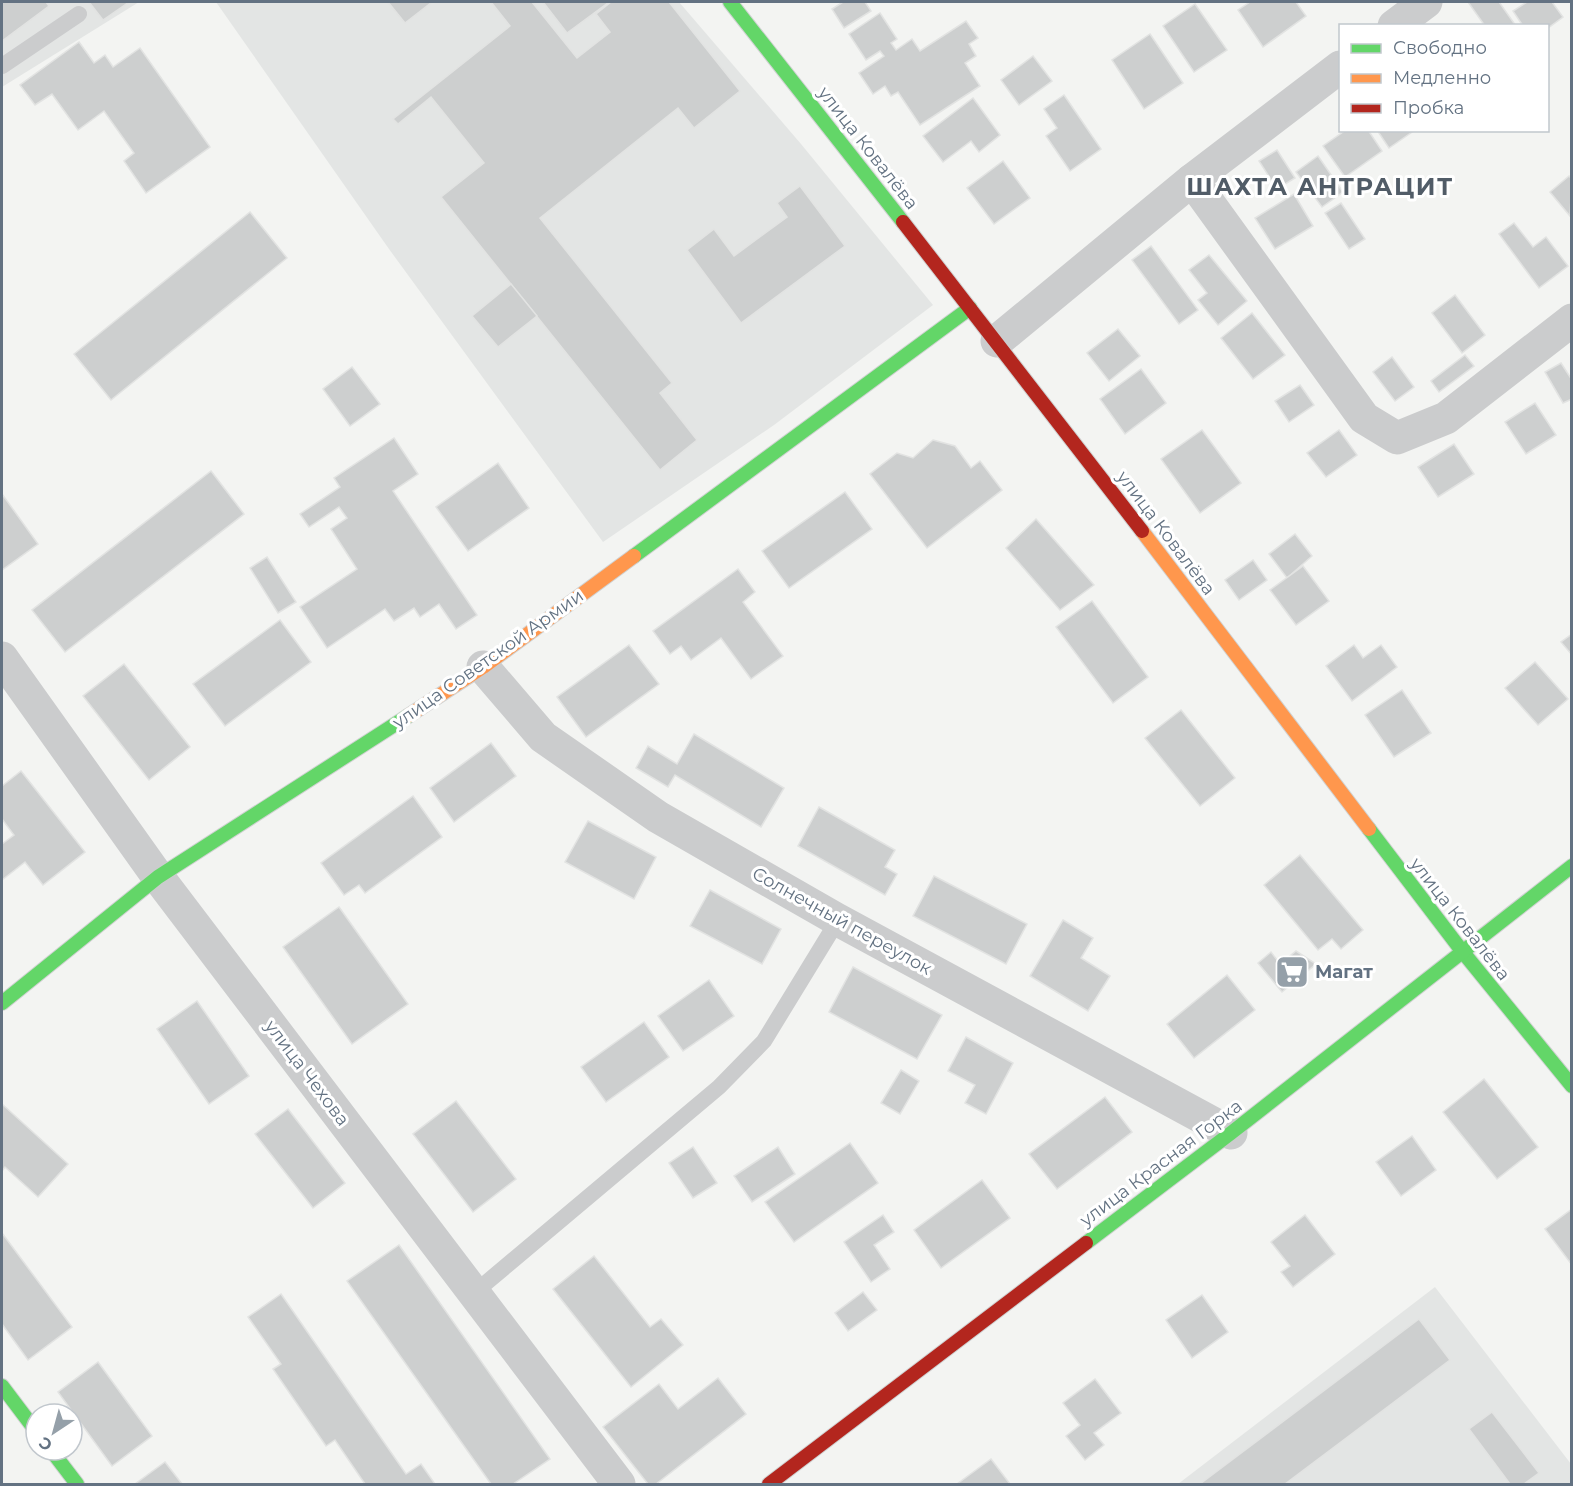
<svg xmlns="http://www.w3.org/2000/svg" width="1573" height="1486" font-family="Montserrat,sans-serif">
<rect width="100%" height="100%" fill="#f3f4f2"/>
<g fill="#e3e5e4">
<path d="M2,2H139L2,87Z"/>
<path d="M216,2H679L801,144L933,305L774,425L603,542L389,249Z"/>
<path d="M1435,1287L1571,1464V1484H1178Z"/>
</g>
<g fill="#cdcfcf" stroke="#e2e3e2" stroke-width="1.5">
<path d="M2,2H46L49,6L2,41Z"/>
<path d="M89,2H129L103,20Z"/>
<path d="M388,2H432L405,23Z"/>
<path d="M491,2H532L577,58L610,32L596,14L611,2H669L740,91L694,128L678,108L540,218L672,383L660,393L697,440L660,470L441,197L484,163L431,97L398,124L393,119L510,26Z"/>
<path d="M543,2H609L567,33Z"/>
<path d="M843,2H865L871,11L844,28L832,9Z"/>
<path d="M1250,2H1296L1306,16L1263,47L1238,10Z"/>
<path d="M1468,2H1499L1516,26H1485Z"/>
<path d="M1527,2H1552L1563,17L1548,28V26H1523L1513,11Z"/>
<path d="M1195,4L1227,50L1194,72L1163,26Z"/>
<path d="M880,13L897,39L891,43L896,50L912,39L920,51L966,21L978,38L969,44L976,56L965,63L980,86L920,125L898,92L891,96L885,86L873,94L859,73L884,56L880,51L866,60L849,34Z"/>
<path d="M1150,34L1183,83L1144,109L1112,60Z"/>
<path d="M79,42L94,63L105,55L113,67L140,48L210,147L146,193L124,161L134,153L104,111L78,130L52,94L35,105L20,85Z"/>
<path d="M1033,56L1052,81L1019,105L1001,80Z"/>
<path d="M1064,95L1101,149L1070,171L1046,136L1057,128L1044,109Z"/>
<path d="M973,98L1000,135L979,152L971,141L943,162L923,136Z"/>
<path d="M1346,130H1368L1382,151L1345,177L1323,146Z"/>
<path d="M1377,130H1415L1389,148Z"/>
<path d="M1277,150L1295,178L1277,189L1259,161Z"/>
<path d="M1318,156L1343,192L1322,207L1296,172Z"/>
<path d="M1003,161L1030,198L994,224L967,188Z"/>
<path d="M1569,176L1572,179L1570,216L1550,192Z"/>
<path d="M800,186L845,246L741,323L687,250L714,229L734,256L787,217L777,203Z"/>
<path d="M1294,194L1313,226L1275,249L1255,218Z"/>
<path d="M1341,203L1365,239L1349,249L1325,213Z"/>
<path d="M250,212L287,258L111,400L74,354Z"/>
<path d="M1514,223L1533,247L1546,237L1568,266L1539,288L1499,234Z"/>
<path d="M1151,246L1198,310L1179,324L1132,260Z"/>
<path d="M1209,255L1247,301L1218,325L1198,300L1207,293L1189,270Z"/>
<path d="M511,284L537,316L498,347L472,316Z"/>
<path d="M1455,295L1485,335L1462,353L1432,313Z"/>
<path d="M1252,313L1285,355L1253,379L1221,338Z"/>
<path d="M1118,329L1140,356L1109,381L1087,353Z"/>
<path d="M1465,355L1474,366L1439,392L1431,381Z"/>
<path d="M1392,357L1414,387L1395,401L1373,372Z"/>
<path d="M1561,363L1572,380V399L1563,403L1545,372Z"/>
<path d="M352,367L380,404L350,426L323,389Z"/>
<path d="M1141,369L1166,403L1125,434L1100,399Z"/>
<path d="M1300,385L1314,405L1289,422L1275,401Z"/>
<path d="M1535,403L1556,435L1526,454L1505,422Z"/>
<path d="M1202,430L1241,483L1200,513L1161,459Z"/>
<path d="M1339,430L1357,455L1326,477L1307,453Z"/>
<path d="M394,438L418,474L393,491L477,615L456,629L439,604L420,617L414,608L394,621L385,609L327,648L300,607L357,569L331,529L347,518L339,507L309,527L300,514L340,487L334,478Z"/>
<path d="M933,440L955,446L971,468L980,461L1002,490L927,548L870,474L897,453L913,458Z"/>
<path d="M1454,444L1474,474L1438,497L1418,467Z"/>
<path d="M498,463L529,508L468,551L436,507Z"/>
<path d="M211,471L244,514L65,652L32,610Z"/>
<path d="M845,492L872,529L789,588L762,551Z"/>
<path d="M2,494L38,544L2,570Z"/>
<path d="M1036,519L1094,585L1060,610L1006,548Z"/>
<path d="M1295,534L1312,556L1287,578L1269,554Z"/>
<path d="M267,557L296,602L278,613L250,568Z"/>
<path d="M1253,560L1267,580L1239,600L1225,580Z"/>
<path d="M1303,566L1329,601L1296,625L1270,590Z"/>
<path d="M738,569L755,592L743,602L783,656L751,679L721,638L691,660L681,646L670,654L653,631Z"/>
<path d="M1092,601L1148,677L1113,703L1056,627Z"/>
<path d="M280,620L311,662L225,726L193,684Z"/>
<path d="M1572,634V655L1561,642Z"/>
<path d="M629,645L659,684L586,737L557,697Z"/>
<path d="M1354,645L1363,658L1381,645L1397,667L1352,701L1326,666Z"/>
<path d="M1535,662L1568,699L1538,725L1505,688Z"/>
<path d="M124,664L190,747L149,780L83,696Z"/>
<path d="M1402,690L1431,733L1394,757L1365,715Z"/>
<path d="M1181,710L1235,778L1200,806L1145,738Z"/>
<path d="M694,734L784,788L761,827L675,775L668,787L636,768L648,746L677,764Z"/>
<path d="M491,743L516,776L454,822L430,788Z"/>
<path d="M21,771L85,852L43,885L25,862L2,880V844L14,835L2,819V786Z"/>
<path d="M413,796L442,837L365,893L359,885L344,895L321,863Z"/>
<path d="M819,807L895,850L885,867L897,874L885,895L798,846Z"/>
<path d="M588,821L656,857L634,899L565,862Z"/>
<path d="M1300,855L1363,930L1341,949L1332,939L1318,950L1264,885Z"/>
<path d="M934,876L1027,924L1006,964L913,916Z"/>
<path d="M710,890L781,929L762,964L690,926Z"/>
<path d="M339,907L408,1004L352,1044L283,947Z"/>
<path d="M1063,920L1093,938L1081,958L1110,976L1088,1011L1030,976Z"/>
<path d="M1296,951L1316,964L1282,992L1258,963L1271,952L1280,964Z"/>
<path d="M853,967L942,1015L917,1059L829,1012Z"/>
<path d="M1227,975L1255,1010L1194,1058L1167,1024Z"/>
<path d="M709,980L734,1016L683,1051L658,1016Z"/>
<path d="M197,1001L249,1076L209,1104L157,1029Z"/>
<path d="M644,1022L669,1057L606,1102L581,1067Z"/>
<path d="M966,1037L1013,1063L986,1114L965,1103L975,1085L948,1071Z"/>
<path d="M901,1070L919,1081L900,1114L881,1103Z"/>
<path d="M1484,1079L1538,1147L1497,1179L1443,1112Z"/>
<path d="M1105,1097L1132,1132L1057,1189L1029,1154Z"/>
<path d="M456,1101L516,1179L473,1212L413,1134Z"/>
<path d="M2,1104L68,1164L38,1197L5,1167L2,1171Z"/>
<path d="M288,1109L345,1183L313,1208L255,1134Z"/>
<path d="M1412,1136L1436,1170L1401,1196L1376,1162Z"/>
<path d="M850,1143L878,1183L794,1242L765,1202Z"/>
<path d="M693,1147L717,1183L693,1198L669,1163Z"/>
<path d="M778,1147L795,1174L752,1202L734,1176Z"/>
<path d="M982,1180L1010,1218L941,1268L914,1230Z"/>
<path d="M1572,1209V1265L1545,1229Z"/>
<path d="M883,1215L894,1232L874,1245L890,1269L871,1282L844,1242Z"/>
<path d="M1305,1215L1335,1254L1293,1287L1281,1272L1290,1266L1271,1242Z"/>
<path d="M2,1233L72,1327L28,1360L2,1324Z"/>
<path d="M399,1245L550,1459L513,1484H491L347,1281Z"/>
<path d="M594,1256L650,1327L661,1319L683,1345L631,1387L553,1289Z"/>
<path d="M863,1292L877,1310L848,1331L835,1313Z"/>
<path d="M281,1294L406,1474L421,1464L435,1484H365L335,1440L326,1446L273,1369L281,1364L248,1317Z"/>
<path d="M1202,1295L1228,1332L1192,1358L1166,1320Z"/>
<path d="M1419,1319L1450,1360L1285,1484H1200Z"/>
<path d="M98,1362L152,1436L112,1466L58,1392Z"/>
<path d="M718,1378L746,1414L656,1484H648L603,1427L659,1384L678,1409Z"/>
<path d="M1095,1379L1121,1413L1094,1433L1104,1445L1085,1460L1066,1436L1080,1425L1063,1403Z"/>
<path d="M1492,1412L1539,1473L1524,1484H1510L1469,1429Z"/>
<path d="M991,1459L1010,1484H957Z"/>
<path d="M165,1462L182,1484H135Z"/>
</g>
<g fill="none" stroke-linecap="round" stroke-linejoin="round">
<defs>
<g id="fast">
<path d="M730,2L903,222"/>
<path d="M634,556L970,308"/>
<path d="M1369,829L1462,951L1572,1086"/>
<path d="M2,1003L158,877L408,716"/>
<path d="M1086,1243L1231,1133L1572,866"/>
<path d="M2,1386L36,1431"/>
<path d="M51,1450L77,1484"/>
</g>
<g id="slow">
<path d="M1142,531L1369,829"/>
<path d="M408,716L483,667L634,556"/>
</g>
<g id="jam">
<path d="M903,222L1142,531"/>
<path d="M769,1484L1086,1243"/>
</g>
</defs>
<use href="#fast" stroke="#d0d2d2" stroke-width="16"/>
<use href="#slow" stroke="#d0d2d2" stroke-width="16"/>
<use href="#jam" stroke="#d0d2d2" stroke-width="16"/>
<g stroke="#cbcccd" stroke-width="16">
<path d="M2,66L79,14"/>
<path d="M474,1293L719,1087L764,1041L838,920"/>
</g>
<g stroke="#cbcccd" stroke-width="33">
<path d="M1394,26L1426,2"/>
<path d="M1192,180L1364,418L1397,438L1446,418L1572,320"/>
<path d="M997,341L1192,180L1340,67"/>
<path d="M2,658L158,877L619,1484"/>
<path d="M483,667L543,737L658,817L838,920L1231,1133"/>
</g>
<use href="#fast" stroke="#63d668" stroke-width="14"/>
<use href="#slow" stroke="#ff974d" stroke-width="14"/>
<use href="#jam" stroke="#b3261e" stroke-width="14"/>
</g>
<defs>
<symbol id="supermarket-square" viewBox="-11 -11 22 22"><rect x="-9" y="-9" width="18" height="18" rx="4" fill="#95a0a9" stroke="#fff"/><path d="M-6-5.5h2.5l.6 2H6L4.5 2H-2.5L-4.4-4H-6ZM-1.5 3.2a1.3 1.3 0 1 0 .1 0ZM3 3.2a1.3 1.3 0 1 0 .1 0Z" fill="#fff"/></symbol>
</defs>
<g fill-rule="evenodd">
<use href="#supermarket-square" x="1273" y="953" width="38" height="38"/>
</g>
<g text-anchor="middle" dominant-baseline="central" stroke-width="6" stroke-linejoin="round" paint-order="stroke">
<g font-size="18" fill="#637282" stroke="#fff">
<text transform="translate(868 148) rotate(52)">улица Ковалёва</text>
<text transform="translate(1166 533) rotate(53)">улица Ковалёва</text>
<text transform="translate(488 659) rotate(-35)">улица Советской Армии</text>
<text transform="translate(1460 919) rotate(52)">улица Ковалёва</text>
<text transform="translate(842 921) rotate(29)">Солнечный переулок</text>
<text transform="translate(307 1073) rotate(53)">улица Чехова</text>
<text transform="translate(1161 1163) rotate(-37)">улица Красная Горка</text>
</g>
<g font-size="18" font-weight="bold" fill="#637282" stroke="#fff" text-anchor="start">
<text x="1315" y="972">Магат</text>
</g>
<g font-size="24" font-weight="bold" letter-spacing="1.5" fill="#515c67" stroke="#fff">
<text x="1320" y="186">ШАХТА АНТРАЦИТ</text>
</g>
</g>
<rect width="1573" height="1486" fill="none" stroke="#637282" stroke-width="6"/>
<rect x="1339" y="24" width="210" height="108" fill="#ffffff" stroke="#c1c7cd" stroke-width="1.5"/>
<rect x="1351" y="44" width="30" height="9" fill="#63d668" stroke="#c1c7cd" stroke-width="1.5"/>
<text x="1393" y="54" font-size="18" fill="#637282">Свободно</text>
<rect x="1351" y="74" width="30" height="9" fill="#ff974d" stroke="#c1c7cd" stroke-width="1.5"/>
<text x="1393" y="84" font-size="18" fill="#637282">Медленно</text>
<rect x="1351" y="104" width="30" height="9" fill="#b3261e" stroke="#c1c7cd" stroke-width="1.5"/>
<text x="1393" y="114" font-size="18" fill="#637282">Пробка</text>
<g transform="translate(54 1432) rotate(216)"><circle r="28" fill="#ffffff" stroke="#c1c7cd" stroke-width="1.5"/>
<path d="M0-4.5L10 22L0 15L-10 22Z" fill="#95a0a9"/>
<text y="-9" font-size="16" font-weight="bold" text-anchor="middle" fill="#637282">С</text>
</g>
</svg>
